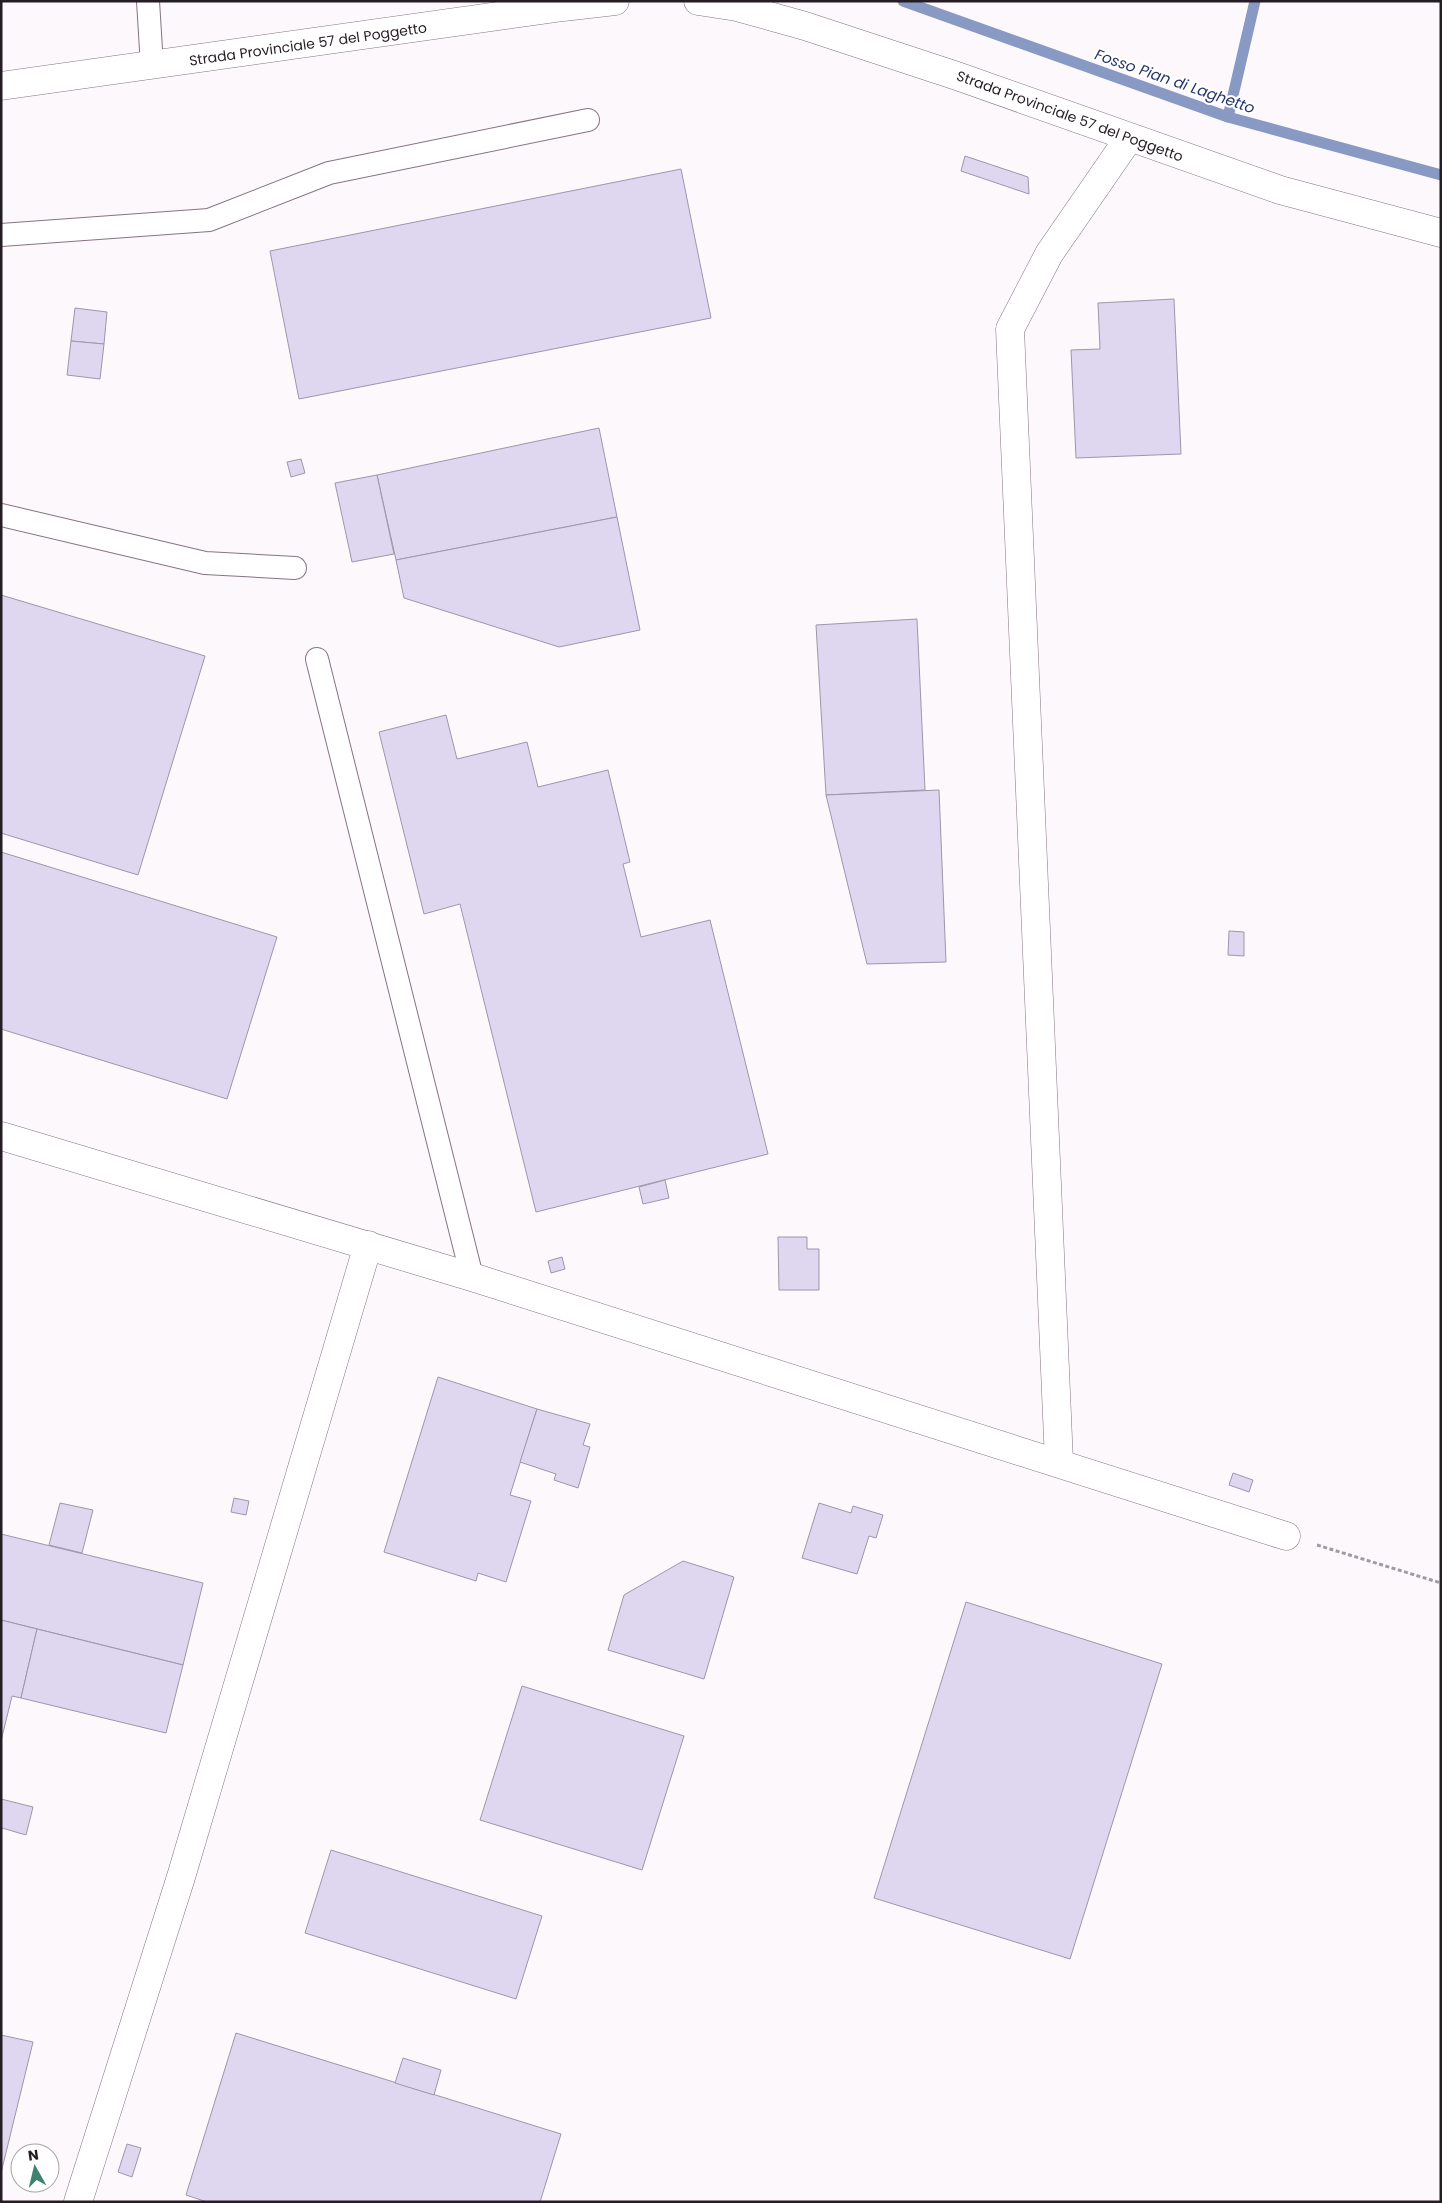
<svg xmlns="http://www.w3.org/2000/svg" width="1442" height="2203" font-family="Poppins,sans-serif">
<rect width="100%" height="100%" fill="#fcf8fc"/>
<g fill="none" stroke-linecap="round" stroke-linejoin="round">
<g stroke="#8899c3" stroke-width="11">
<path d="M903,1L1228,117L1441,175"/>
<path d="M1228,117L1255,1"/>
</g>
</g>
<g fill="#ded7ef" stroke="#9d96ac">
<path d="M965,156L1028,177L1029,194L961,171Z"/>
<path d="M681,169L711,318L299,399L270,251Z"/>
<path d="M1174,299L1181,454L1076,458L1071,350L1100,349L1098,303Z"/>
<path d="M75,308L107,312L104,344L71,341Z"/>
<path d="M71,341L104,344L100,379L67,375Z"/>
<path d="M599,428L617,517L396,560L377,475Z"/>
<path d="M301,459L305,473L291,477L287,462Z"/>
<path d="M377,475L394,554L352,562L335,483Z"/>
<path d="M617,517L640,630L559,647L404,598L396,560Z"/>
<path d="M1,595L205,656L138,875L1,833Z"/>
<path d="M917,619L925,790L826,795L816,625Z"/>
<path d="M446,715L457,759L527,742L538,787L608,770L630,862L623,864L641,937L710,920L768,1154L536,1212L460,904L424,914L379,732Z"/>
<path d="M939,790L946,962L867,964L826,795Z"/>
<path d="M1,852L277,937L227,1099L1,1029Z"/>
<path d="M1229,931L1244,932V956L1228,955Z"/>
<path d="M665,1180L669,1198L643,1204L639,1187Z"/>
<path d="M778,1237H807V1249H819V1290H779Z"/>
<path d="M562,1257L565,1269L551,1273L548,1261Z"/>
<path d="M438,1377L537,1409L510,1495L531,1501L506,1582L478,1573L476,1581L384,1552Z"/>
<path d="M537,1409L590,1424L583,1445L590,1447L578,1488L554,1480L556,1474L520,1462Z"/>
<path d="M1233,1473L1253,1480L1249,1492L1229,1485Z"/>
<path d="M234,1498L249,1501L246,1515L231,1512Z"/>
<path d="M60,1503L93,1510L82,1553L49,1545Z"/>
<path d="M819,1503L851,1513L853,1506L883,1515L876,1538L869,1536L857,1574L802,1558Z"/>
<path d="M1,1534L203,1583L183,1665L1,1620Z"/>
<path d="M683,1561L734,1577L704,1679L608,1650L624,1595Z"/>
<path d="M966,1602L1162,1664L1070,1959L874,1898Z"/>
<path d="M1,1620L37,1629L21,1698L12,1696L1,1741Z"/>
<path d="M37,1629L183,1665L166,1733L21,1698Z"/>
<path d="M522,1686L684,1736L642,1870L480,1820Z"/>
<path d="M1,1799L33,1807L26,1835L2,1828L1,1833Z"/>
<path d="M331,1850L542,1916L516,1999L305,1933Z"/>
<path d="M236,2033L561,2134L540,2202H207L186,2195Z"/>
<path d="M1,2035L33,2042L1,2173Z"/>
<path d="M403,2058L441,2070L434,2095L395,2083Z"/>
<path d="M127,2144L141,2148L132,2177L118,2172Z"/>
</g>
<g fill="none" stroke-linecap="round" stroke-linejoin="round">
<defs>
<g id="service">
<path d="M148,1L152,66"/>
<path d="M1,235L209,220L329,173L588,120"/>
<path d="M1,515L205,563L295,568"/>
<path d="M317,659L472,1277"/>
</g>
<g id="minor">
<path d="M1,1136L472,1277L1286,1536"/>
<path d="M1059,1462L1010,329L1049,254L1129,138"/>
<path d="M78,2202L181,1877L368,1245"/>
</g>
<g id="tertiary">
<path d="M698,1L737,7L805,26L957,76L1280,190L1441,233"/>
<path d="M1,86L563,7L615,1"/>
</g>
</defs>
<use href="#service" stroke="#867383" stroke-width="24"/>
<use href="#minor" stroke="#867383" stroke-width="29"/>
<use href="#tertiary" stroke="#867383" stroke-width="29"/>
<path stroke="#a19ba1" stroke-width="3" stroke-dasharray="4 2.5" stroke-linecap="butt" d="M1317,1545L1441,1583"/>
<use href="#service" stroke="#fff" stroke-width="22"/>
<use href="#minor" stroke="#fff" stroke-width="28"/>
<use href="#tertiary" stroke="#fff" stroke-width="28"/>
</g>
<g text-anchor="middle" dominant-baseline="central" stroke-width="4.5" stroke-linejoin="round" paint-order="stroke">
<g font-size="14" fill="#251d24" stroke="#fff">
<text transform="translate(308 44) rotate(-8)">Strada Provinciale 57 del Poggetto</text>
<text transform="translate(1070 116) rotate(20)">Strada Provinciale 57 del Poggetto</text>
</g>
<g font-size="15" font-style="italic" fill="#25356b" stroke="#fff">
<text transform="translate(1175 81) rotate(19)">Fosso Pian di Laghetto</text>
</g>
</g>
<rect width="1442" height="2203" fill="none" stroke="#251d24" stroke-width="5"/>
<g transform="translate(35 2168) rotate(352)"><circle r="24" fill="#ffffff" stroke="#a8a5a7"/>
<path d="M0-4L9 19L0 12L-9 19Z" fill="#418171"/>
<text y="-8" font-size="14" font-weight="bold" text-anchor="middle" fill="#251d24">N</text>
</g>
</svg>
